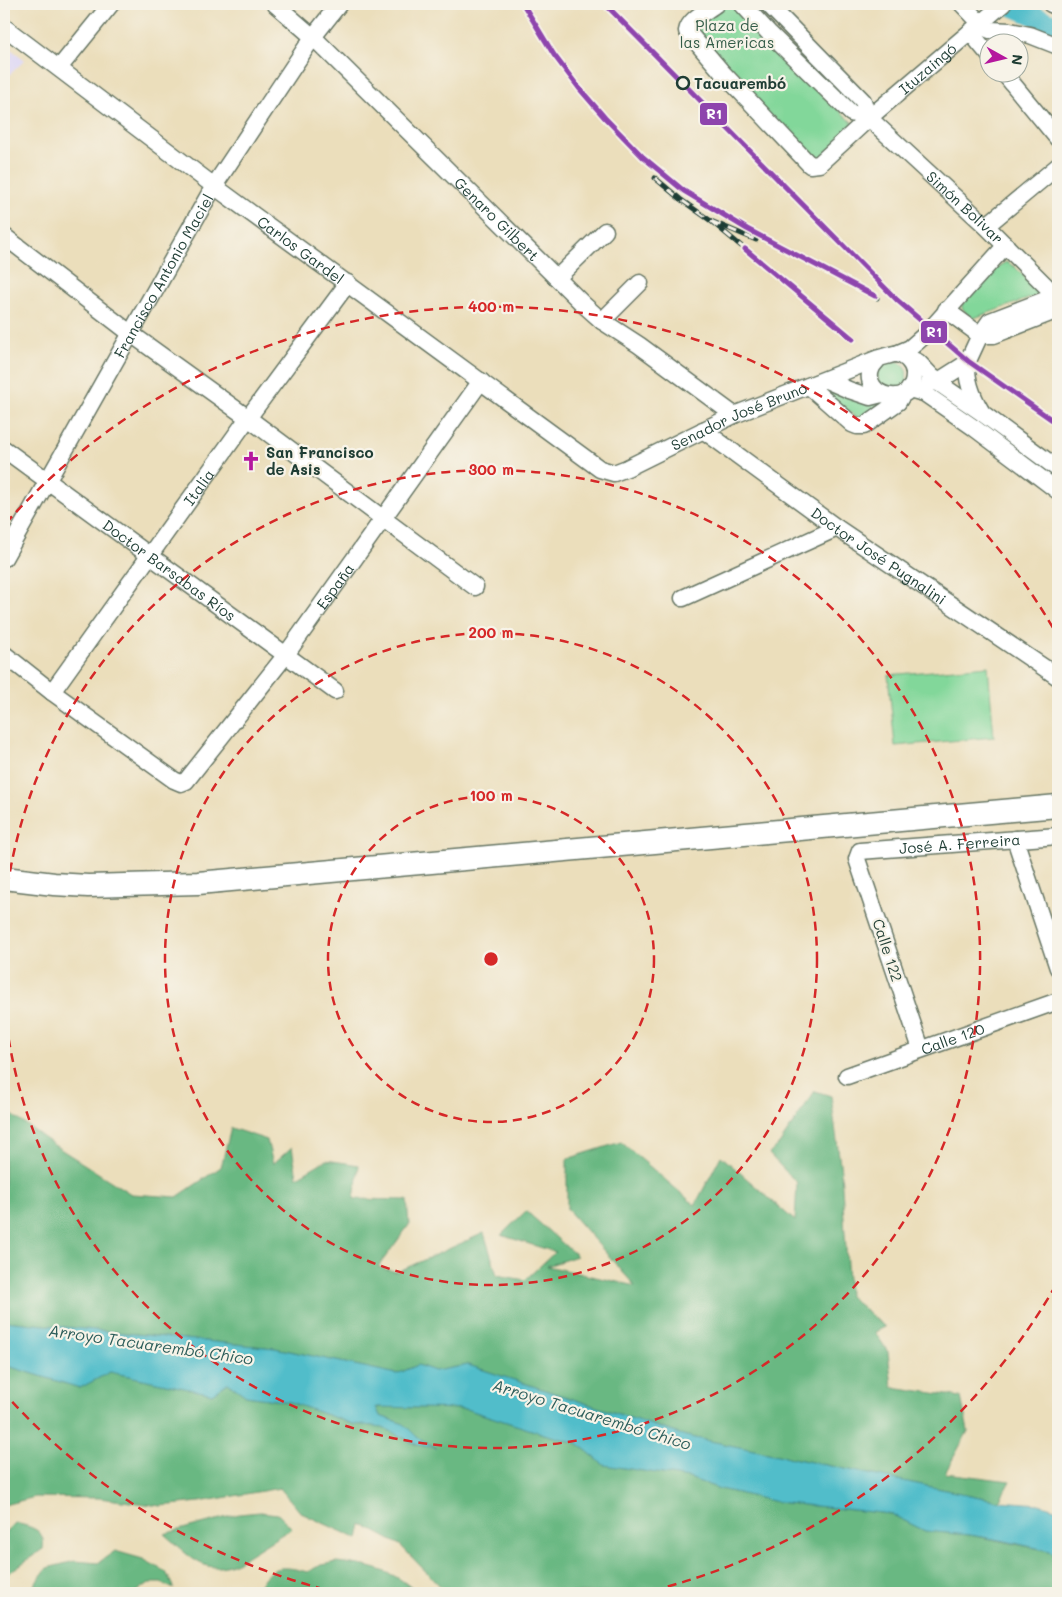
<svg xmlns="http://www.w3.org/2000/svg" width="1062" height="1597" font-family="Mali,sans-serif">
<rect width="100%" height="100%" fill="#f7f3e8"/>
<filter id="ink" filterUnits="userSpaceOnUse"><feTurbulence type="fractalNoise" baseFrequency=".02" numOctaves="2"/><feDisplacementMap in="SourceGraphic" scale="10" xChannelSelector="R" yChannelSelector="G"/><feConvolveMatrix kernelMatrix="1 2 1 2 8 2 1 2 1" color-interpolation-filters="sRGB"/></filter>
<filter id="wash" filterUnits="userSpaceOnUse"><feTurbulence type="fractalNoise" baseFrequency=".0096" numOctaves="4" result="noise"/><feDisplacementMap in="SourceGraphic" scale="20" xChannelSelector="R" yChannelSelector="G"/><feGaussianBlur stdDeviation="1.12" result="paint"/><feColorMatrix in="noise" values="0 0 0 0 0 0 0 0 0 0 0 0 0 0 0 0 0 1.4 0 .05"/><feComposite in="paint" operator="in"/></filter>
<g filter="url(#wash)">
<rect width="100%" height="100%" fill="#ebdebb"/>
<path fill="#dcd6f6" d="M4,44L25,60L4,80Z"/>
<g fill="#82d79a" stroke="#508a67">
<path d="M712,4H740L808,81L855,125L822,158L802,150L682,34Z"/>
<path d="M1006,262L1015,267L1040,292L1039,295L971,319L962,308V304L999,266Z"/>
<path d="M898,361L906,368L907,382L896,391L879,383L877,373L883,364Z"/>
<path d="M826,386L886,401L863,422L822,391Z"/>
<path d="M988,666L994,737L895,746L888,675Z"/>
</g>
<g fill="#69b882" stroke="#447a5b">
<path d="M815,1091L831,1096L841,1171L849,1296L885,1327L875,1332L888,1352L892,1387L961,1397L968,1431L945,1473L1010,1481L999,1501L686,1436L468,1365L435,1371L418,1365L397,1374L275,1348L4,1321V1109L54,1145L131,1194L177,1197L221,1167L231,1128L267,1140L273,1164L292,1147L297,1177L326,1160L359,1165L354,1199L407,1200L409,1225L378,1267L397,1272L484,1233L497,1275L525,1280L555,1252L501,1235L526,1211L577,1256L547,1266L635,1286L567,1209V1159L621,1142L695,1205L721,1156L795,1221L797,1183L769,1154L780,1143Z"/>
<path d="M4,1365L80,1388L110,1372L212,1394L228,1383L246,1396L290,1402L353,1424L383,1427L417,1445L435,1447L417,1437L404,1424L380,1416L376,1407L466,1409L544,1434L577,1443L604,1465L689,1478L720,1489L777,1502L891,1514L925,1531L970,1535L1050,1551L1058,1555V1593H447L400,1545L361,1524L358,1539L301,1513L280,1488L199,1502L161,1506L99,1498L35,1497L4,1505Z"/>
<path d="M260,1512L278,1514L292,1528L241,1560C205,1579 190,1556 164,1534L239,1514Z"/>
<path d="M15,1523C31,1527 46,1529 43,1549L4,1576V1534Z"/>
<path d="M115,1551L143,1559L166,1572L174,1589L161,1583H149L135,1593H28L47,1568L75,1561L98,1563Z"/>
<path d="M337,1562C369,1566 393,1569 417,1593H256C267,1566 280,1564 307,1572L321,1565Z"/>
</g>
<path fill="#51bdca" stroke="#387d7f" d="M4,1321L275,1348L397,1374L418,1365L435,1371L468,1365L686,1436L999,1501L1039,1504L1058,1510V1555L1050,1551L1005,1541L970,1535L925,1531L891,1514L777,1502L720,1489L689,1478L604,1465L577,1443L544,1434L466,1409L376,1407L380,1416L404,1424L417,1437L437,1448L417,1445L383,1427L353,1424L290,1402L246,1396L228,1383L212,1394L110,1372L80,1388L4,1365Z"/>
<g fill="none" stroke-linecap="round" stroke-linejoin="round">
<path stroke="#51bdca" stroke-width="20" d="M1007,4L1058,26"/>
</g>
</g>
<g filter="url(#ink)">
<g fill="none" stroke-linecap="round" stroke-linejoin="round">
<defs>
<g id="minor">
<path id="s1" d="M275,4L313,37L583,304L602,321L639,345L734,415"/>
<path id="s2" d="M716,4C707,11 689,19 687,31L721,71L810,165L819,164L869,118L1003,4"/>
<path id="s3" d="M742,4L769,33L851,113L869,118L986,226L1058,298"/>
<path d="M768,4L863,101L869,118"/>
<path d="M962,4L985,28L990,30L1010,31L1030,35L1058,46"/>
<path d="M1051,4L1058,7"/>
<path id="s4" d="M4,27L214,186L600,469L614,473L627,468L734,415L879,358C884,357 889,355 894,354C904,353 914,364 914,374C915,411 858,397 872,367C874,364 877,361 879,358"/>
<path d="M970,32L990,56"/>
<path d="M59,68L111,4"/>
<path d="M1003,72L1058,139"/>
<path d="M986,226L1058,166"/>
<path d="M4,236L130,333L248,418L475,587"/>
<path d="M557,278L605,231"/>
<path d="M946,310L980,335"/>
<path d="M602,321L640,283"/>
<path d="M980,335H994L1058,310"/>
<path d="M896,354L910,348L926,334L1006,245"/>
<path d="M908,358L918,362L937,382L982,413L1058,469"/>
<path d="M967,363C966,381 972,396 981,411"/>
<path d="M826,380L849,390L870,397L882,394"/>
<path d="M929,383L937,382L967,363L980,335L990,321L1058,295"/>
<path d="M809,386L852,424L857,426H864L898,402L902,395"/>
<path d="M909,389L924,393L973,427L1058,491"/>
<path id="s5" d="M703,430L837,528L1058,677"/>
<path id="s6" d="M4,449L335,691"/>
<path id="s7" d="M4,558L214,186L313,37L339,4"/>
<path d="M683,598L837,528"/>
<path id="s8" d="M4,654L52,692L174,780L181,783L186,781L285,656L481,381"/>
<path id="s9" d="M52,692L248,418L348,283"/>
<path d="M1015,839L1058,968"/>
<path id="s10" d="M921,1049L857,859L860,851L1058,836"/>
<path id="s11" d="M847,1076L1058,1001"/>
</g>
<path id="highway" d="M4,878L54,884L88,886L198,883L1058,806"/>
</defs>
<use href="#minor" stroke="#667563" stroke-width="19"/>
<use href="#highway" stroke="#667563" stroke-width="25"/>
<use href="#minor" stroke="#fff" stroke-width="16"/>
<use href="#highway" stroke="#fff" stroke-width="22"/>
<defs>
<g id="rail">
<path d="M523,4L554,55L579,88L605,118L643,157L684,191L747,229L877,298"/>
<path d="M605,4L676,75"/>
<path d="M655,178L680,199L711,221L756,240"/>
<path d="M711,221L853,339"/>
</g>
</defs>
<use href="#rail" stroke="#1f3d34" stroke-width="5"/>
<use href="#rail" stroke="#f7f3e8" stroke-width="3" stroke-dasharray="9" stroke-linecap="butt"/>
<defs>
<g id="rail-1">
<path d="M523,4L554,55L579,88L605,118L643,157L684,191L747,229L875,296"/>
<path d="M605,4L897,300L968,361L1058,424"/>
<path d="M745,249L853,339"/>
</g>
</defs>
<use href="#rail-1" stroke="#f7f3e8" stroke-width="9"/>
<use href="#rail-1" stroke="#8e44ad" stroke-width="5"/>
</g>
</g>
<g fill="none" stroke="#d62828" stroke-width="2.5" stroke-dasharray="9 6">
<circle cx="491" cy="959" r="163"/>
<circle cx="491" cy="959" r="326"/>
<path d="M4 916A489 489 0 1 1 4 1002"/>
<path d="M1056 1285A652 652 0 0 1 643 1593M339 1593A652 652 0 0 1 6 1395M6 523A652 652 0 0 1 1056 633"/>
</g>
<defs>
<symbol id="church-bare" viewBox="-9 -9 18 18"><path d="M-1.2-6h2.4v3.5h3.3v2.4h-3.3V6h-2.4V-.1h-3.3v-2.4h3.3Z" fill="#b5179e" stroke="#f7f3e8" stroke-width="2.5" paint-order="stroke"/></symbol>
</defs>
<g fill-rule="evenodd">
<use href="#church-bare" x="237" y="447" width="28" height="28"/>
</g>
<circle fill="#f7f3e8" stroke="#1f3d34" stroke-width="2.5" cx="683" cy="83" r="6"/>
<g text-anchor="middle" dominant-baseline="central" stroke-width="4.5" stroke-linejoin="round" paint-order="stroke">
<g font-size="15" fill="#335c48" stroke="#f7f3e8">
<text x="727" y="25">Plaza de<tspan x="727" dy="17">las Americas</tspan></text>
</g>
<g font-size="15" fill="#1f3d34" stroke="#f7f3e8">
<text stroke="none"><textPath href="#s2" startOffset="376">Ituzaingó</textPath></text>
<text stroke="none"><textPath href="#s3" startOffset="304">Simón Bolivar</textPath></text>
<text stroke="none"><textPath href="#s1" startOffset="309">Genaro Gilbert</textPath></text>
<text stroke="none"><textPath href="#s4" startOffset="371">Carlos Gardel</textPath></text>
<text stroke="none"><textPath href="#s7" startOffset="324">Francisco Antonio Maciel</textPath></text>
<text stroke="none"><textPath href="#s4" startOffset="894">Senador José Bruno</textPath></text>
<text stroke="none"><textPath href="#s9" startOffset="252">Italia</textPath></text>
<text stroke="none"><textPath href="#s5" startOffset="216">Doctor José Pugnalini</textPath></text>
<text stroke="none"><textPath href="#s6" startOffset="205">Doctor Barsabas Ríos</textPath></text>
<text stroke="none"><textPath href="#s8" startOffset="470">España</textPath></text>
<text stroke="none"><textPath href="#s10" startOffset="309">José A. Ferreira</textPath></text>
<text transform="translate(888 950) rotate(72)">Calle 122</text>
<text stroke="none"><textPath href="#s11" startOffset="112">Calle 120</textPath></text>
</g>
<g font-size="15" font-weight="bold" fill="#1f3d34" stroke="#f7f3e8" text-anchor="start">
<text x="694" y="83">Tacuarembó</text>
</g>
<g font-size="15" font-weight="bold" fill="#1f3d34" stroke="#f7f3e8" text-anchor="start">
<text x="266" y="452">San Francisco<tspan x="266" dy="17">de Asis</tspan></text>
</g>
<g font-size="16" font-style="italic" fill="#2c5d5a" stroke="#f7f3e8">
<text transform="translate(151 1344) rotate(8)">Arroyo Tacuarembó Chico</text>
<text transform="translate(592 1414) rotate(17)">Arroyo Tacuarembó Chico</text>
</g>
</g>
<circle cx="491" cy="959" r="8" fill="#d62828" stroke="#f7f3e8" stroke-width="2.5"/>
<g font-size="15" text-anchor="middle" font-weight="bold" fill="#d62828" stroke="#f7f3e8" stroke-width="4.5" stroke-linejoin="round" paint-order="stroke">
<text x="491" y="312">400 m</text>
<text x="491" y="475">300 m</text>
<text x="491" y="638">200 m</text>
<text x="491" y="801">100 m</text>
</g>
<g stroke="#f7f3e8" stroke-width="2">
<rect x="699" y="102" width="29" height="24" rx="5" fill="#8e44ad"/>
<rect x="920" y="320" width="28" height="24" rx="5" fill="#8e44ad"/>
</g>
<g font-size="14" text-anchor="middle" font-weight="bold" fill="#fff">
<text x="714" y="119">R1</text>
<text x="934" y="337">R1</text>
</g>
<rect width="1062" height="1597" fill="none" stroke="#f7f3e8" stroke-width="20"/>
<g transform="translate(1004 58) rotate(98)"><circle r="24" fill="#f7f3e8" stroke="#a1aaa0"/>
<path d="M0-4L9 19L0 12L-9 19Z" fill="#b5179e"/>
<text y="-8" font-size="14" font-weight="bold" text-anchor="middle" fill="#1f3d34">N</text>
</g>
</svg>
